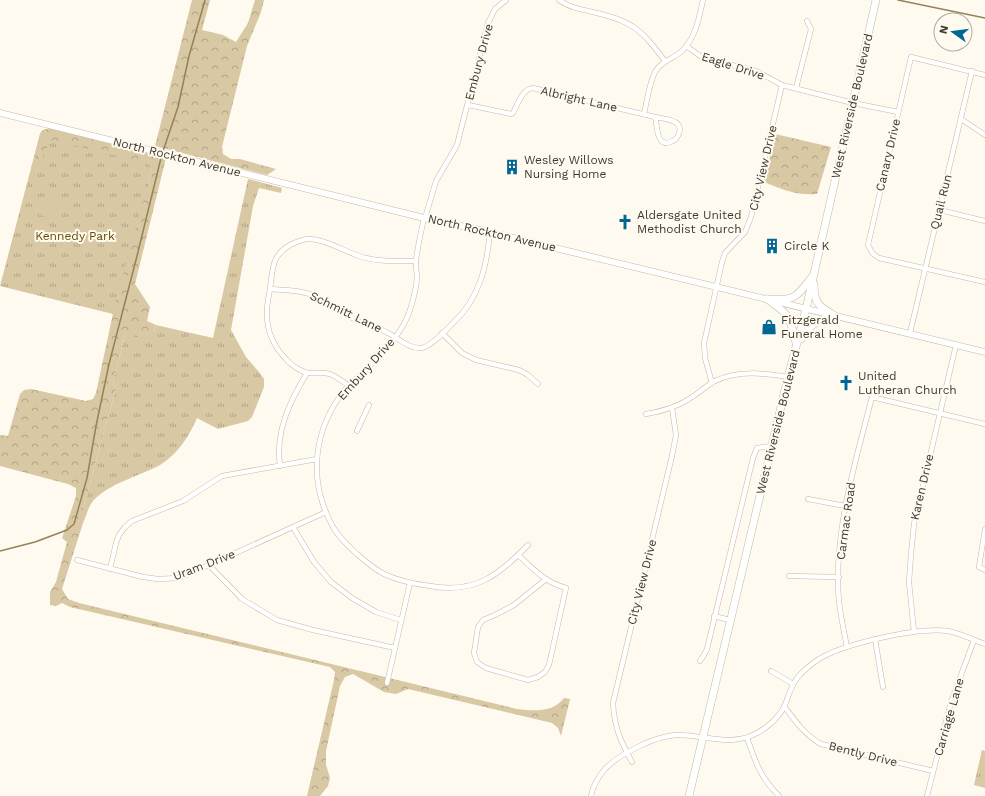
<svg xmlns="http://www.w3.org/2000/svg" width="985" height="796" font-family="'Work Sans',sans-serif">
<defs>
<pattern id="grass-tufts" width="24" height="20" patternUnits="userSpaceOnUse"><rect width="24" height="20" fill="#d8c8a4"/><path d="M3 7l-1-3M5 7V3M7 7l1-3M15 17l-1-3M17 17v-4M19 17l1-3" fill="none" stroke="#b1a386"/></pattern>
<pattern id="forest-crowns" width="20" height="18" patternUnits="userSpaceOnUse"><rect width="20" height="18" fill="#d8c8a4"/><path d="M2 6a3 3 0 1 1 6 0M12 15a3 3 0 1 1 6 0" fill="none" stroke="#b1a386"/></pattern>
</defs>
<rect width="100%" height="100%" fill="#fefaef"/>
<g fill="url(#grass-tufts)">
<path d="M45,129L155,155L117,315L0,286L40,134L42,131Z"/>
<path d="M248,179L282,188L281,193L259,188L253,206L231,330L246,357L259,372L264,379V387L252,417L248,421L218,429L197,418C190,435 177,455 160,465C140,476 109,483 93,501C88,507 86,517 83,523V509L116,388L113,384L125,334L154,333L156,325L213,338Z"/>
<path d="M982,750L985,751V788L974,785Z"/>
</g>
<g fill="url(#forest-crowns)">
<path d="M192,0H210L202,30L223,35L236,42L248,23L255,0H264L261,12L247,46L222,147L223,154L231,159H240L276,169L267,175L155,146Z"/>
<path d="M50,128L166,158L135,284L150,307L147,321L156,325L154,333L142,338L125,334L113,384L116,388L83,509V523L62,589L68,599L79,603L517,709C533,711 553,713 564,698L570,699L561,736L558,728L552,723L408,689L396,694L384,692L353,674L345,677L340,686L326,751V765L330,778L328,786L320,796H307L334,680L335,672L330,667L70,607L62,603L56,606L50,605V592L56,582L67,542L62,538L76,496V488L68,484L0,466V435L8,436L20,394L24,390L31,389L86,401L93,399L96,393L115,304L152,168L147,163L51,140L38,166H32L40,134L42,131Z"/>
<path d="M775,134L831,147L817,194C797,196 781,189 764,182Z"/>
</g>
<g fill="#d8c8a4">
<path d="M44,199L59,203L57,209L42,206Z"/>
<path d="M42,208L57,211L55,219L40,215Z"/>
</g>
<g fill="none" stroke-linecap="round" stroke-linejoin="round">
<g stroke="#958256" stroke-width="1.5">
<path d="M898,0L985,18"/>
<path d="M163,151L178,107L189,56L205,0"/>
<path d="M0,551L35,542L67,530L74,524L87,478L96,426L109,364L137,256L161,158"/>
</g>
<defs>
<g id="street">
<path d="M559,0C570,8 584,10 597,13C635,22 642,31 665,61"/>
<path d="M686,46L703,58L756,71L782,85L853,103L898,112"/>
<path d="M985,75L911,57L868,245L873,254L879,258L985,282"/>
<path d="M796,88L810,33L811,29L807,21"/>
<path d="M468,105L511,114L513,113C518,104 522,89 533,88L655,117C669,119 688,121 676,139C656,152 658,129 655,117"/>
<path d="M644,114C647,101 649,84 655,72C661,61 673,59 682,51C696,37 699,18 703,0"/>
<path d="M961,119L985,135"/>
<path d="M940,210L985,221"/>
<path d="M424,218C421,232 418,245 416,260C416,265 416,270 417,275C417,287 413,301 409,313C400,336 383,354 365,370C356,379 347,386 340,396C312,436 309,484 333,527C339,537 348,546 357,554C365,561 374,569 384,574C399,581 414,584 430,586C475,594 498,576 528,545"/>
<path d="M425,218L436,181L457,145L488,23L495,9L506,0"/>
<path d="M270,289C285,290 301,290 315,296C329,302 341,311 354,319C365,325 377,327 388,333C398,338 409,349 421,348C431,347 446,330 454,322C479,299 487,266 490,232"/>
<path d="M442,333L462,353L476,360L519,370L528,375L538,384"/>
<path d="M910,333L972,71"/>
<path d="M712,383L705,358L704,343L722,262L725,253L745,232L751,217L782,85"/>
<path d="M348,385C342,381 337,377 330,374C323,372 316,374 309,373C301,372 291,365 286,359C273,346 266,329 267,310C267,303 269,296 270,289C273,269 271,256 290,245C296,242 301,240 307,239C323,238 344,251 359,256C377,262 397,261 416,261"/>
<path d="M646,414C663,411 678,407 692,397C700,392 707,385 715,381C738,370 764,373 788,377"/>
<path d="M357,431L369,405"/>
<path d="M280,466C275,431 290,401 307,373"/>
<path d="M808,499L845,506"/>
<path d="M293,527L314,562L331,582L352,598L376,612L401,620"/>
<path d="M985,529L979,567L985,570"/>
<path d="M518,555C536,571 543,581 566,588L549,665L545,672L538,677L528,680L486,668L477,662L474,653L478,627L483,620L495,615L514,605L545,580"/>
<path d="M77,560L143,577L158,579L179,578L209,565L326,512"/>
<path d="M209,565L242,599L277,620L313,630L395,648"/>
<path d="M110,569L116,543L119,535L125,527L132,521L183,501L222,476L317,459"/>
<path d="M789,576L839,577"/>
<path d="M714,616L730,620"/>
<path d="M914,632L909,582L911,554L914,524L956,345"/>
<path d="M875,639L883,687"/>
<path d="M847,647C844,632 841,618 839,602C833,533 855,464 872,397L985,424"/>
<path d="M700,661L704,655L707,649L753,458L757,448L772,446"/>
<path d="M771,671L793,684"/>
<path d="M387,683L410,583"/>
<path d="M784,706C795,721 805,735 821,744L933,771"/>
<path d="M747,738C756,763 760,777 779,796"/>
<path d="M632,762C621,742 614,727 613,703L672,456L676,435L672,408"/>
<path d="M591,796C593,786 598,777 605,769C619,754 657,735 678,735C703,735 729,746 753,735C766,729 779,718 785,705C789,695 791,685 798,677C803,671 809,666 816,661C840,644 918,627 948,631C960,633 973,640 985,644"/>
<path d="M927,796L951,702L974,640"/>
</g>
<path id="secondary" d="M0,113L424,218L485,231L985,352"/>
<g id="primary">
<path d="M814,284C814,305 820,307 837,317"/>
<path d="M767,299C791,316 789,315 796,343"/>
<path d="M768,299C796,301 796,297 812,277"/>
<path d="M801,339C812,322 818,320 837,317"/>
<path d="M689,796L788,377L806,309L876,0"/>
</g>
</defs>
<use href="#street" stroke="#c4baa1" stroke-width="5.5"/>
<use href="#secondary" stroke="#c4baa1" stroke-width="7"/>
<use href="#primary" stroke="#c4baa1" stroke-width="8"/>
<use href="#street" stroke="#fff" stroke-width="4.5"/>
<use href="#secondary" stroke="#fff" stroke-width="6"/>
<use href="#primary" stroke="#fff" stroke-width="7"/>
</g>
<defs>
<symbol id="building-bare" viewBox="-9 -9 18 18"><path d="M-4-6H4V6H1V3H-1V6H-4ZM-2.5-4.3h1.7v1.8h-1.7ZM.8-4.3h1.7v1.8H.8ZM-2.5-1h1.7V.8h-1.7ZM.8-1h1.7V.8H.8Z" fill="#006795" stroke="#fefaef" stroke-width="2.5" paint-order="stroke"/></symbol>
<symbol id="church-bare" viewBox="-9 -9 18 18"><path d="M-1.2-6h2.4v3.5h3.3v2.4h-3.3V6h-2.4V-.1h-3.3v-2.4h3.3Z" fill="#006795" stroke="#fefaef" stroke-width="2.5" paint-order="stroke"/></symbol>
<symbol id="shop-bare" viewBox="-9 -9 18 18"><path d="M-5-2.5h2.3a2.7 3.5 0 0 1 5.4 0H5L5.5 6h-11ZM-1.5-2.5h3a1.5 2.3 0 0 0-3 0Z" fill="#006795" stroke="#fefaef" stroke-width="2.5" paint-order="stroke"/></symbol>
</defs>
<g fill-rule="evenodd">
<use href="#building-bare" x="501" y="156" width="22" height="22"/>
<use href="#church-bare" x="614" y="211" width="22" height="22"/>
<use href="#building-bare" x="761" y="235" width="22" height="22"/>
<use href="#shop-bare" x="758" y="316" width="22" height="22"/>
<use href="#church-bare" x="835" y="372" width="22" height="22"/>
</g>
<g text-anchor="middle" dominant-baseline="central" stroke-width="4" stroke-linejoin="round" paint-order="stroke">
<g font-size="12" fill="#3e392f" stroke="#fefaef">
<text transform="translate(479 62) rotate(-75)">Embury Drive</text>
<text transform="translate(733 66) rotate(18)">Eagle Drive</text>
<text transform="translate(579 99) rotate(13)">Albright Lane</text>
<text transform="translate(852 106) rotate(-77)">West Riverside Boulevard</text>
<text transform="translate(888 155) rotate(-77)">Canary Drive</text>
<text transform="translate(177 157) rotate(14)">North Rockton Avenue</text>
<text transform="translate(763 168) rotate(-77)">City View Drive</text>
<text transform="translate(941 202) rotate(-76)">Quail Run</text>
<text transform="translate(492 233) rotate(13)">North Rockton Avenue</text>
<text transform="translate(346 312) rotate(26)">Schmitt Lane</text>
<text transform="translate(366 369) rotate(-48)">Embury Drive</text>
<text transform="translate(778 422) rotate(-76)">West Riverside Boulevard</text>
<text transform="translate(922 487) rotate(-77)">Karen Drive</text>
<text transform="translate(846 521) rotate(-82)">Carmac Road</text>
<text transform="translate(204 565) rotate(-21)">Uram Drive</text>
<text transform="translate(642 582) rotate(-76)">City View Drive</text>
<text transform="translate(949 717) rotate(-74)">Carriage Lane</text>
<text transform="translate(863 754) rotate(14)">Bently Drive</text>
</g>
<g font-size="12" fill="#3e392f" stroke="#fefaef" text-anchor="start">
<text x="524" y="160">Wesley Willows<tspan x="524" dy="14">Nursing Home</tspan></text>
<text x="637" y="215">Aldersgate United<tspan x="637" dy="14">Methodist Church</tspan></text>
<text x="784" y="246">Circle K</text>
<text x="781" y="320">Fitzgerald<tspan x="781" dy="14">Funeral Home</tspan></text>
<text x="858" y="376">United<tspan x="858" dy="14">Lutheran Church</tspan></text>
</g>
<g font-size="12" fill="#654c00" stroke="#fefaef">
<text x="75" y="236">Kennedy Park</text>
</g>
</g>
<g transform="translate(953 32) rotate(284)"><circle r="19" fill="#fefaef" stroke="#b1ada2"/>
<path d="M0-3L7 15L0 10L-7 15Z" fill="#006795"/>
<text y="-6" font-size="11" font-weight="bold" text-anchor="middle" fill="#3e392f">N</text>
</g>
</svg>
